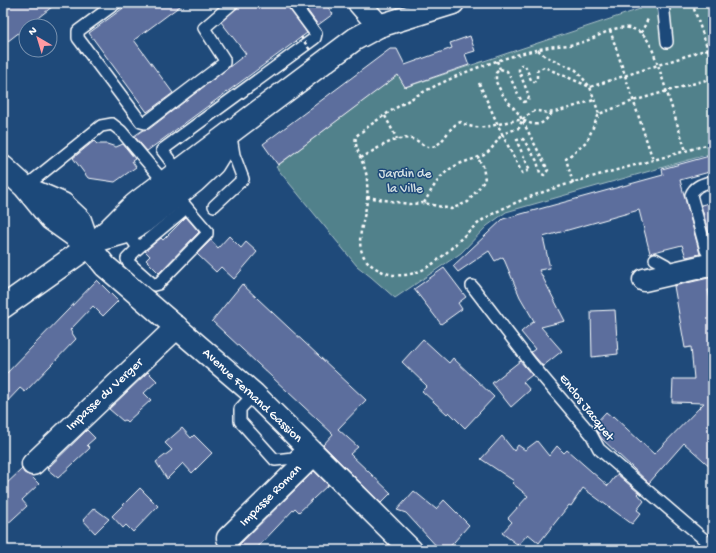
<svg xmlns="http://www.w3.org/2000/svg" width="716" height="553" font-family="'Gochi Hand',sans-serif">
<rect width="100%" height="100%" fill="#1f4a7a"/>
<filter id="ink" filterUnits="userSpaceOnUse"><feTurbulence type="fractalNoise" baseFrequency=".025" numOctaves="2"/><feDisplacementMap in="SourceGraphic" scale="8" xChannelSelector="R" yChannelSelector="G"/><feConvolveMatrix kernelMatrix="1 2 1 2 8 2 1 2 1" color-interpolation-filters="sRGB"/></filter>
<g filter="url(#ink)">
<path fill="#51818b" stroke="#a8c0c5" d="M638,3H713V153L506,212L487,226L461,253L395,298L371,277L357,266L276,167L398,74L406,87L640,9Z"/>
<g fill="#5c6e9d" stroke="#fff">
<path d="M3,3H57L3,45Z"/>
<path d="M130,3H184L134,40L173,93L147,112L89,33Z"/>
<path d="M241,3H286L307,33L147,151L134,136L143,130L149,129L246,54L221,22Z"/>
<path d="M302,3H325L333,14L318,25Z"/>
<path d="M470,36L475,51L465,54L469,65L405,87L398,75L278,165L263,144L390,49H397L405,65L452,48L450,43Z"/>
<path d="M94,141L97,144H107L116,147L123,144L135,159L132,161L136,167L115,182L88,178L73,158Z"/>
<path d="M713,155V171L680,180L700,254L686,257L682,245L650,253L639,210L543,237L550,268L539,270L565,321L541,327L562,351L543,366L531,352L535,349L521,332L534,321L520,297L503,257L495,261L489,251L458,272L453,266L503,219L663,175L662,169Z"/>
<path d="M713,202V248L701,205Z"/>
<path d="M186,217L199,232L159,273L146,260L150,256L145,251L161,238L163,240Z"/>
<path d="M229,236L241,248L246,242L257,252L234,279L221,267L216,272L197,254L211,240L218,248Z"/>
<path d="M444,268L466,297L458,303L462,309L441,324L414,289Z"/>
<path d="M713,277V290H708L713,315V469L684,443L649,483L602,439L593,426L606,412L612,417L613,416L654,454L704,403L672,402L673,379H694L691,347L685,348L674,286Z"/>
<path d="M97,280L118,301L103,316L93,306L70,330L76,339L25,392L20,388L3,406V377Z"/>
<path d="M242,284L366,400L338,429L358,447L350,454L391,493L381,503L323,445L333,434L212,321Z"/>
<path d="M615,310L618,354L592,357L591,311Z"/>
<path d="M423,339L449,363L453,358L494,397L465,428L449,412L447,414L422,391L427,386L402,362Z"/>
<path d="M520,361L532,375L523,382L530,390L511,407L492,383Z"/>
<path d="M148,372L157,381L144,393L151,400L127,422L125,420L123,421L109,409Z"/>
<path d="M182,428L191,438L194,435L212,453L192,473L183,463L167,479L156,462L172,450L165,443Z"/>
<path d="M87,430L95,438L87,445L90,448L58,478L47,469Z"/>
<path d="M502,436L514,451L518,445L525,450L537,441L549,456L557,446L564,453L567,450L608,486L617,474L639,493L638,494L644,501L637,510L641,513L632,524L583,488L571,506L569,505L539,543L528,534L518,545L502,533L512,522L508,518L528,496L512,483L514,481L481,459Z"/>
<path d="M22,469L24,473L31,476L39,484L22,500L27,506L3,528V487Z"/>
<path d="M314,471L328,485L299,512L295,508L255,550H231L237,547Z"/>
<path d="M140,488L158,506L133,532L126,525L123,528L112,516Z"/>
<path d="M414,491L436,509L444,500L469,525L447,550H440L406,513L397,510Z"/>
<path d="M94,508L109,519L95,533L83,520Z"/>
</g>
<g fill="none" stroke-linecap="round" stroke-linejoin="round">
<defs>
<g id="lane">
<path d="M116,3L78,31V38L141,122L145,123L224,63V59L204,28L233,3"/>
<path d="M663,3L667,42"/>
<path d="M178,171L162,150L315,38L316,34L293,3"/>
<path d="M713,181C704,184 695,185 691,195L706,250L713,263"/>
<path d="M25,187L101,126L112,124L121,131L164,182"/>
<path d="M214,206L243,179L234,155L231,137"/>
<path d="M127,232L138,248L127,259L128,262L154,285L158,284L207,234V231L177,196"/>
<path d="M138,248L186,208"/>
<path d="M655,259L666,265L670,273"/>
<path d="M472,286L531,363L591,434L599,449L713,547"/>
<path d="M254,394L240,409V421L275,460L293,458L306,446"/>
</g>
<g id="street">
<path d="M359,3L379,26"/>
<path d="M644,280L713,264"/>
<path d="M3,307L89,246"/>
<path d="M33,464L177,327"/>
<path d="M228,538L314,454"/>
</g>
<g id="secondary">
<path d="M3,167L25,187L51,219L89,246L105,266L254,394L411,550"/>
<path d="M26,188L63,204L80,220L89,246"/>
<path d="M99,240L127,232L143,222L195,181L213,164L226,143"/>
<path d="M89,246C108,234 121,215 139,201L355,39L379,26L453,3"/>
</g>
</defs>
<use href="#lane" stroke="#fff" stroke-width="14"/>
<use href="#street" stroke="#fff" stroke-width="25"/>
<use href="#secondary" stroke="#fff" stroke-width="25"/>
<g stroke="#fff" stroke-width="2.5" stroke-dasharray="3 3" stroke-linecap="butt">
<path d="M692,3L713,64"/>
<path d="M610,30L653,160"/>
<path d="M641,33L648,19"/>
<path d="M708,49L658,65C653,53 650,36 636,30C616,21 598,39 579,43C570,46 559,45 549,47C478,62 413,91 356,136C353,148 366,164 367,179C367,186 368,193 367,200C365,224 349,250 374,267C380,271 387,274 394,275C436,279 457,234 489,216C524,196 564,185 602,174C639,164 676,154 713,143"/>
<path d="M538,50L545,56L576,70L590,87L658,65L686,151"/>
<path d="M497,61L500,69"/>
<path d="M479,83L502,134L519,128L522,120C538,127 541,126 552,113"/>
<path d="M385,116L397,139"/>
<path d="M361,158C376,150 397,133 415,140C421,142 424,148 431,147C445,145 447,126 461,122C481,135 501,120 522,120C539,104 537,115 554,112C568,109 581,104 594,100"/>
<path d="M573,183L566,159L587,141L599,114L633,101L713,78"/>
<path d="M367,197L409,204L424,203L451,209L468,202L485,180L483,166L477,157"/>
<path d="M424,203C431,191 438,177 450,169C460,162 473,160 484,155C492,150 497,141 502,134L522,173L530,170L518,144L517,140L523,139L537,161L540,173L544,175L548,170L519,114L504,97L496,82V73L500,69L507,71L521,100L524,102L528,100L529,96L519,71V68L521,65H525L531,80L534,82L537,79V71L544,67L590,87L599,114"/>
</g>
<use href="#lane" stroke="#1f4a7a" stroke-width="11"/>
<use href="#street" stroke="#1f4a7a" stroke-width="22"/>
<use href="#secondary" stroke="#1f4a7a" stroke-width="22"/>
<path stroke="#fff" stroke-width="2.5" stroke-dasharray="3 3" stroke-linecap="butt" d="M301,37L310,50"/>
</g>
</g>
<g text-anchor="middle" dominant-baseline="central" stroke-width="3" stroke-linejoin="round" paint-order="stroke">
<g font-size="13" fill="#d4e0e2" stroke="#1f4a7a">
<text x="405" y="174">Jardin de<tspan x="405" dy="15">la Ville</tspan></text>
</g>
<g font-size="13" fill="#fff" stroke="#1f4a7a">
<text transform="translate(105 395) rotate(-43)">Impasse du Verger</text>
<text transform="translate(252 396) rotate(43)">Avenue Fernand Gassion</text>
<text transform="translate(586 408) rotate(52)">Enclos Jacquet</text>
<text transform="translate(271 496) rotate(-45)">Impasse Roman</text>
</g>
</g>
<rect width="716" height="553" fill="none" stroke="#1f4a7a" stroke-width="16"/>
<rect x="8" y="8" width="700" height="537" fill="none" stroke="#fff" stroke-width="1.5" filter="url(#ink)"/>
<g transform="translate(38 38) rotate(322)"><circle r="19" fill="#1f4a7a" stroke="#7992af"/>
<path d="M0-3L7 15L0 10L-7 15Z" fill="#ff9aa2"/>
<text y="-6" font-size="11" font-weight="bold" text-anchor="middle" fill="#ffffff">N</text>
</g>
</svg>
